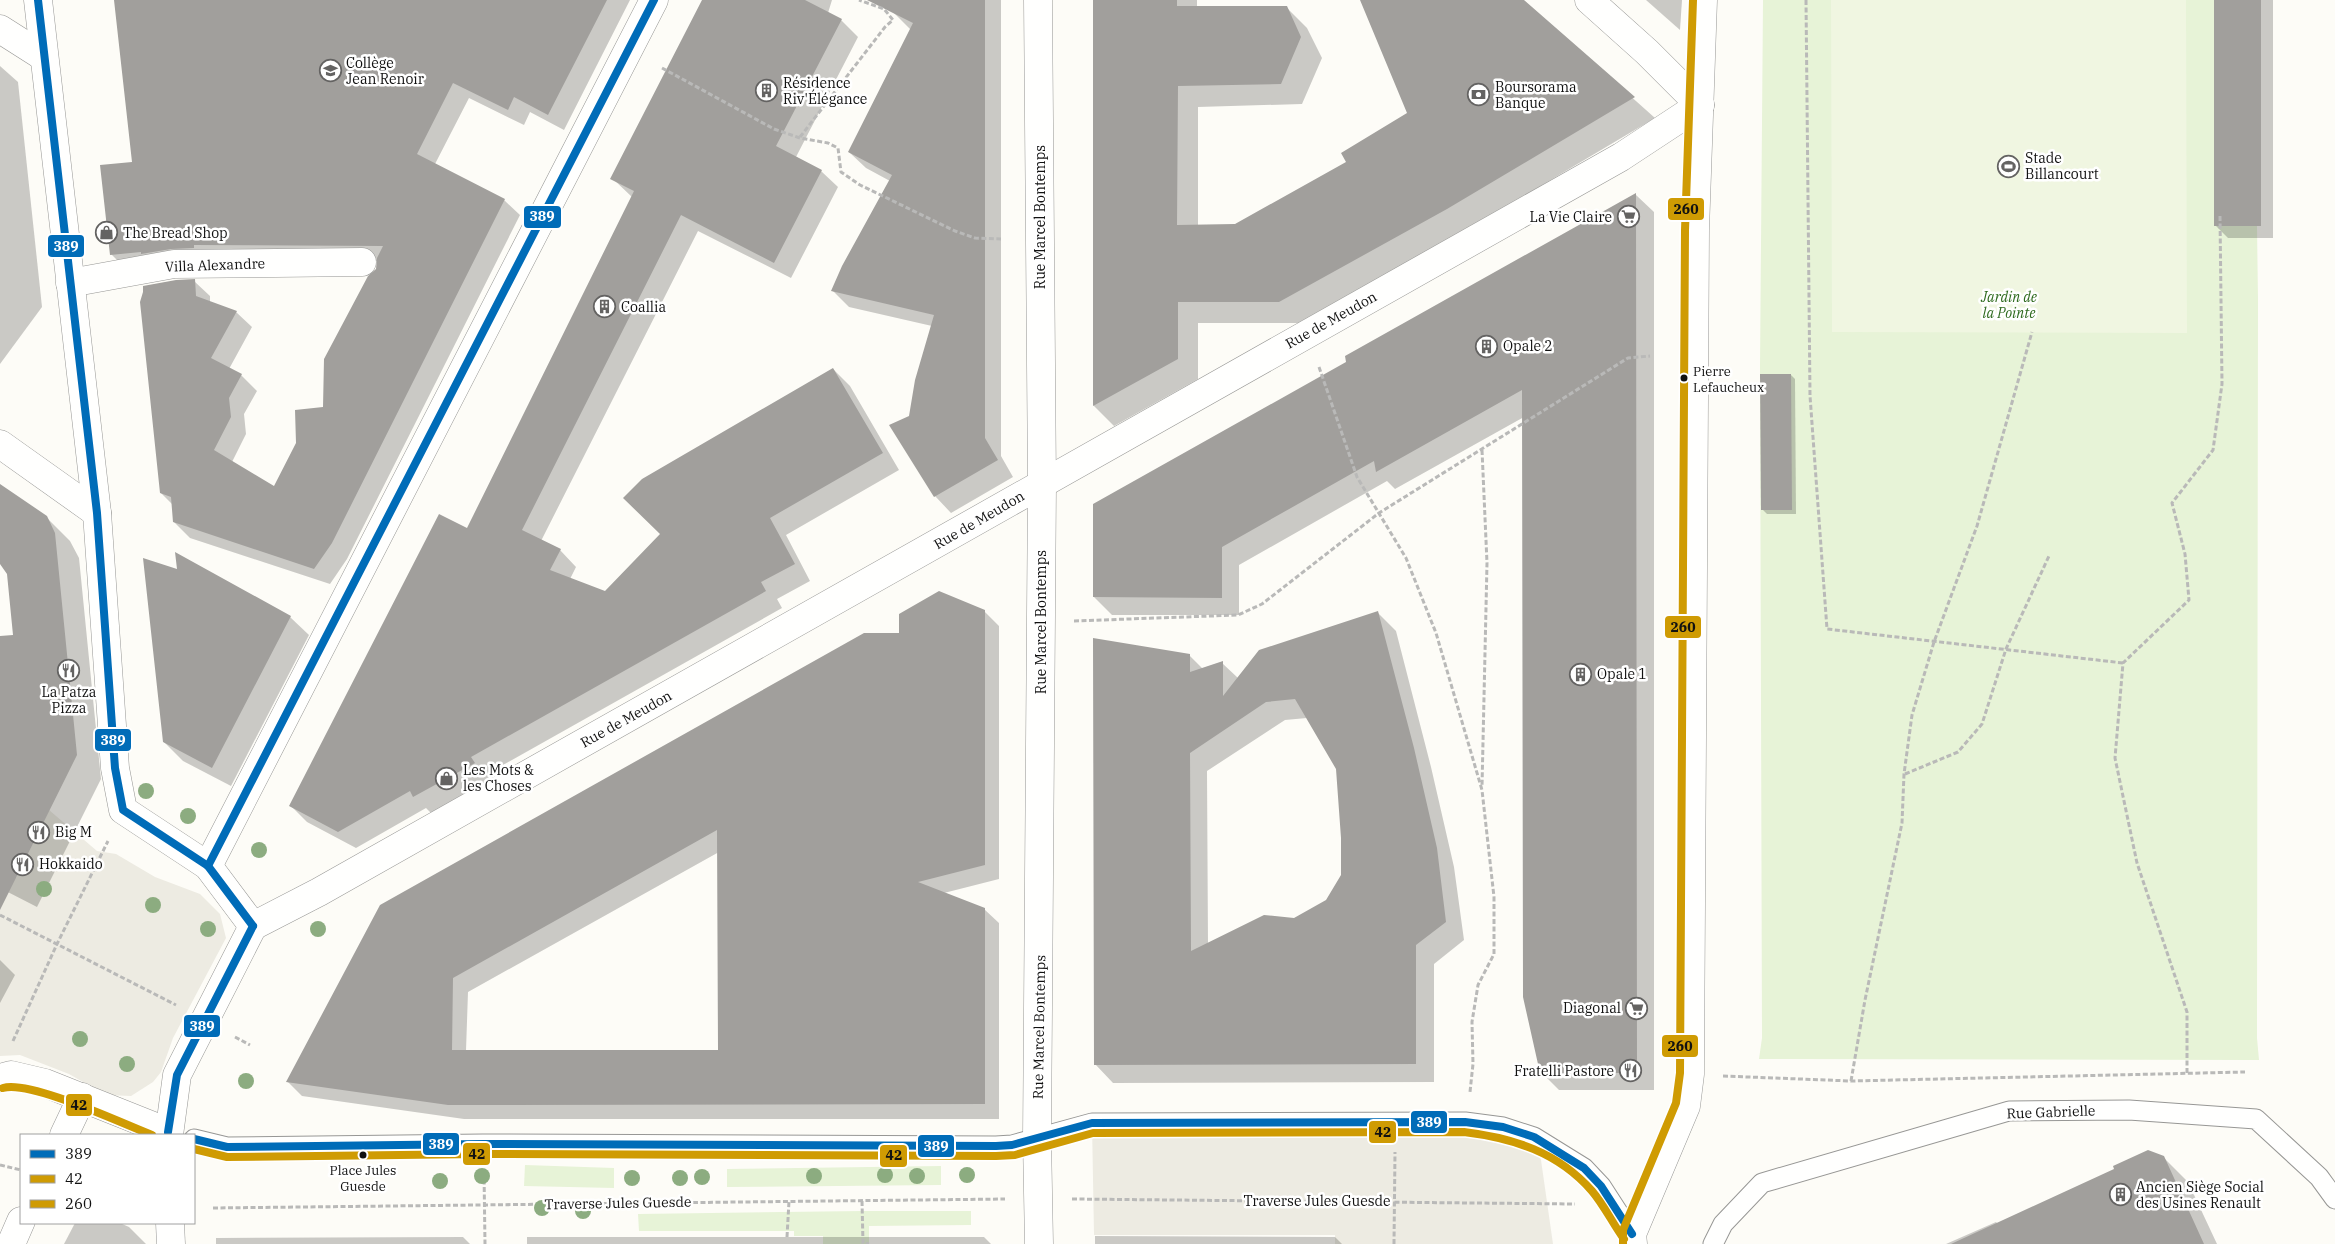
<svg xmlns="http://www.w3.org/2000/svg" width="2335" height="1244" font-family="'IBM Plex Serif',serif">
<rect width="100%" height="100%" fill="#fdfcf7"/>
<g fill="#e7f3d7">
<path d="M1763,0H2261V226H2257L2258,299L2257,1038L2259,1060L1759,1059L1762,1038L1760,367Z"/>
<path d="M525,1165L614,1168V1188L524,1186Z"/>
<path d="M941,1166V1185L727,1187V1169Z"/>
<path d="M863,1211H971V1225L869,1226V1244H823V1236H794V1231H639L638,1214Z"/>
</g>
<path fill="#f0f6e1" d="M1831,0H2186L2187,333L1832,332Z"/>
<g fill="#edebe2">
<path d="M49,810L97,851L116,854L155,877L200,894L220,914L226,938L173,1038L161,1072L153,1082L131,1096L106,1095L69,1074L20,1055L0,1056V877L6,880L16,878Z"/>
<path d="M1092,1123L1395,1124L1534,1137L1541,1160L1553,1244H1335V1235H1094Z"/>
</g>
<g fill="#0003" fill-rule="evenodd">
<path d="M115,0H630L564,130L530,112L524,125L469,98L435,164L504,200L520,215L347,559L330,584L190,538L174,522L173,505L161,493L194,281L210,296V302L236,312L252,327L229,369L241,375L257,391L244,414L246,434L232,462L275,488L325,408L377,270L378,261L209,260L127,270L111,254L133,163Z"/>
<path d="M703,0H832L828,13L841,20L858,37L796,157L821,171L838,187L791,278L698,231L541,541L560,550L576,567L570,579L605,592L833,369L850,386L899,470L786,535L810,581L777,599L782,608L487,774L490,780L431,813L426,808L356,848L307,822L290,805L468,529L632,197L612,178Z"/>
<path d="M895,0H1001V456L1013,477L951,513L935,496L910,417L932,326L849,307L833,291L890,181L866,168L849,152L911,30L893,12Z"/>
<path d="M1094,0H1197V7H1286L1307,28L1322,58L1302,104L1198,107V226H1235L1348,162L1408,113L1361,0H1523L1655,118L1468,229L1300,323H1198V379L1114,426L1094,406Z"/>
<path d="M1646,0H1682L1680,30Z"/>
<path d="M2215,0H2273V238H2228L2215,225Z"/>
<path d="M0,66L18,82L42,307L0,364Z"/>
<path d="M1636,195L1654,212V1090H1559L1541,1072L1524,417L1395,489L1387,481L1239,565V615H1112L1094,597L1348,362L1346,357Z"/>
<path d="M1791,375L1795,379L1796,514H1767L1762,509Z"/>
<path d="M0,485L46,517L70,541L79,558L101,779L37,907L0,888V637L15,636L8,574L0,561Z"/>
<path d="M984,611L999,626V879L944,893L984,909L999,923V1119H464L302,1096L287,1081L901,634ZM719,852V1051H466L468,992Z"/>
<path d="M1378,613L1396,631L1431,767L1454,867L1464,940L1434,964V1082L1113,1083L1095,1064L1189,655L1203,669L1222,663L1238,678ZM1307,718L1337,769L1342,837V876L1327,901L1294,919L1208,944L1207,771L1285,720Z"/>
<path d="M290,617L309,635L231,786L183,761L164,742Z"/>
<path d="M0,960L15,975L0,1003Z"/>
<path d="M2163,1157L2188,1182L2217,1244H1946L1996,1222L1998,1224Z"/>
<path d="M75,1223H120L129,1227L146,1244H64Z"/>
<path d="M1095,1236L1335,1237L1342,1244H1095Z"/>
<path d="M463,1237L470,1244H216V1238Z"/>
<path d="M527,1237H984L991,1244H527Z"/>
</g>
<g fill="#a19f9c" fill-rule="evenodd">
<path d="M114,0H607L548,115L514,97L508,110L453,83L417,154L505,199L332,543L314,569L173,522L171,497L160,493L140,302L143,292V286L176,280L195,279L196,296L237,311L211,358L242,374L229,398L231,417L214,450L274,486L296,443L295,410L323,407L324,359L368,276L376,269L377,258L383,246L194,245V248L171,249L141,254V252L110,255L100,165L132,162Z"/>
<path d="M702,0H805L842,19L776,146L822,170L774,263L681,215L522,530L561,549L550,570L605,591L660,534L623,498L642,479L833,368L883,453L770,518L795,564L761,582L766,591L471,757L475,763L413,797L410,791L338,832L289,806L439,514L467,528L634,191L610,179Z"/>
<path d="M867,0H985V438L998,460L934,497L889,425L909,416L915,380L934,315L831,291L842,266L892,175L848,152L913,23Z"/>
<path d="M1093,0H1177V6H1287L1301,37L1281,84L1178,86L1177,225L1235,224L1346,162L1341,153L1407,113L1360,0H1524L1635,97L1447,209L1279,302H1178V359L1093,406Z"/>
<rect x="2214" y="0" width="47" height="226"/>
<path d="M1636,193L1637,1073H1540L1523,997L1522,390L1376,472L1374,461L1222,547V598L1093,597V504L1346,362L1345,356Z"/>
<path d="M1760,374H1791L1792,510H1761Z"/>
<path d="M0,484L47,516L55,533L77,755L0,910V636L13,635L7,574L0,564Z"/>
<path d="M175,552L291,616L212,768L163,742L143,558L177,569Z"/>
<path d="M939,591L985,610V865L918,882L985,908V1104L448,1105L286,1082L380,905L864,633H899V614ZM717,830L718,1050H452L453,978Z"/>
<path d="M1378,611L1414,748L1437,848L1446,922L1416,945V1064L1094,1065L1093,638L1190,654V672L1223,661V696L1259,650ZM1295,699L1336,769L1341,838V875L1326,900L1294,918L1264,915L1191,951L1190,753L1266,702Z"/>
<path d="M2148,1150L2164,1156L2204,1244H1951L2114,1169L2113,1166Z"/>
</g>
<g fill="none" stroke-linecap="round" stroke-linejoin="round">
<defs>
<g id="service">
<path d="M194,1139L227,1147L483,1144L996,1146L1012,1145L1092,1123L1465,1122L1503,1127L1534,1137L1584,1168L1601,1186L1632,1234"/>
<path d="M1713,1244L1723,1224L1762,1183L2009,1111L2129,1110L2256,1119L2319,1177L2335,1199"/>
</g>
<path id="pedestrian" d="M0,29L44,57"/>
<g id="minor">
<path d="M38,0L97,513L115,768L123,810L208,866L253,926"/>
<path d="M1038,0L1042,484L1037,1139L1039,1244"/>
<path d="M1589,0L1647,52L1700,105"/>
<path d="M70,283L174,264L362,262"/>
<path d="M0,444L97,513"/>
<path d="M208,866L654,0"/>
<path d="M253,926L319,892L1621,157L1700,105"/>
<path d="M0,1078L11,1075L45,1083L168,1132"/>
<path d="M64,1135L82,1097"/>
<path d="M169,1135L177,1075L253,926"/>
<path d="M170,1223L171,1244"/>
<path d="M11,1244L21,1221"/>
<path d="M1633,1244L1632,1234L1686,1106L1690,1074L1695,230L1703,0"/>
</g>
</defs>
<use href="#service" stroke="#979795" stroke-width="21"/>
<use href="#pedestrian" stroke="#979795" stroke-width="29"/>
<use href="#minor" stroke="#979795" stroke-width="29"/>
<g stroke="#b9b9b8" stroke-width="3" stroke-dasharray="5 2.5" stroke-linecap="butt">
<path d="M1806,0L1810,396L1827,629L2123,663"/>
<path d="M662,68L774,129L800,138L828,143L838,148L841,172L860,185L955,231L975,238L1001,239"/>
<path d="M800,137L885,27L893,20L884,9L859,0"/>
<path d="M1319,367L1357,477L1406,558L1436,633L1482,790L1494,897V954L1478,985L1472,1022L1473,1064L1470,1092"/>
<path d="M1482,450L1487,563L1482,787"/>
<path d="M1074,621L1238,615L1262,604L1379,513L1628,358L1650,356"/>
<path d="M1905,774L1958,752L1982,724L2006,649L2049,556"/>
<path d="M0,915L176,1005"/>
<path d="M235,1037L250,1045"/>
<path d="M13,1041L57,944L108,841"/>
<path d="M2187,1073V1012L2137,863L2115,758L2123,663L2189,600L2185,554L2172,503L2213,450L2222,384L2220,216"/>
<path d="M1723,1076L1851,1081L2245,1072"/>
<path d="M1851,1081L1865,1000L1902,823L1904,774L1912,715L1934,642L1977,526L2032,332"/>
<path d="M0,1165L21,1170"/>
<path d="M484,1172L485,1244"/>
<path d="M1072,1199L1575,1204"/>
<path d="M862,1201L863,1243L869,1244"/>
<path d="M213,1208L1005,1199"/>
<path d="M787,1237L789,1201"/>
<path d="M1394,1244L1395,1152"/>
</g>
<use href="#service" stroke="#fffffe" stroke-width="19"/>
<use href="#pedestrian" stroke="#fffffe" stroke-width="28"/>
<use href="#minor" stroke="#fffffe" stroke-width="28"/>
<defs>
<g id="bus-1">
<path d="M38,0L97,513L115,768L123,810L208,866L253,926"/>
<path d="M208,866L654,0"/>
<path d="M168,1132L177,1075L253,926"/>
<path d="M194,1139L227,1147L483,1144L996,1146L1012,1145L1092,1123L1465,1122L1503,1127L1534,1137L1584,1168L1601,1186L1632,1234"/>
</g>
<g id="bus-2">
<path d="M3,1088C30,1080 121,1123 152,1135"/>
<path d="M194,1149L227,1157L483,1154L996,1156L1015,1155L1093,1133L1464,1132C1513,1138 1558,1152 1592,1191C1604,1205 1613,1224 1624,1239"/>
</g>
<path id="bus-3" d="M1623,1244V1230L1676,1103L1680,1073L1685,230L1693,0"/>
</defs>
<use href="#bus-1" stroke="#fff" stroke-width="11"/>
<use href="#bus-2" stroke="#fff" stroke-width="11"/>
<use href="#bus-3" stroke="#fff" stroke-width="11"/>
<use href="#bus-1" stroke="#006cb8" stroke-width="8"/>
<use href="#bus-2" stroke="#cf9b03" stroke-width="8"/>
<use href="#bus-3" stroke="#cf9b03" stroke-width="8"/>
</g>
<g fill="#8cac80">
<circle cx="146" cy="791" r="8"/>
<circle cx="188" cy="816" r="8"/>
<circle cx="259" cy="850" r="8"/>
<circle cx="44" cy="889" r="8"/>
<circle cx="153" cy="905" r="8"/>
<circle cx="208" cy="929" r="8"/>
<circle cx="318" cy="929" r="8"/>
<circle cx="80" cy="1039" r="8"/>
<circle cx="127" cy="1064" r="8"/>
<circle cx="246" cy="1081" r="8"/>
<circle cx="885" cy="1175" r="8"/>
<circle cx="967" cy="1175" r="8"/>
<circle cx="482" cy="1176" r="8"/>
<circle cx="814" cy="1176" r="8"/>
<circle cx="917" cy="1176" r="8"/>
<circle cx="702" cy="1177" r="8"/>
<circle cx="632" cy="1178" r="8"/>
<circle cx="680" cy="1178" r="8"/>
<circle cx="440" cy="1181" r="8"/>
<circle cx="542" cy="1208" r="8"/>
<circle cx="583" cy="1211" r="8"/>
</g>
<defs>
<symbol id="school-ring" viewBox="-11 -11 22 22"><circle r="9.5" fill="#fff" stroke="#646362" stroke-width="1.5"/><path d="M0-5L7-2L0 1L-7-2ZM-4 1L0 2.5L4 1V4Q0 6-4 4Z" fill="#646362"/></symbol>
<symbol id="building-ring" viewBox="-11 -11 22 22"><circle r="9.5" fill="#fff" stroke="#646362" stroke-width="1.5"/><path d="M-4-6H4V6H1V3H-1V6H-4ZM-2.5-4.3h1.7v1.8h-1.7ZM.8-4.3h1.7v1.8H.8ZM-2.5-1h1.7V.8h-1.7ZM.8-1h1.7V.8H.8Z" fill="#646362"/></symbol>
<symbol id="bank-ring" viewBox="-11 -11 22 22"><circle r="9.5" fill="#fff" stroke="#646362" stroke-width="1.5"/><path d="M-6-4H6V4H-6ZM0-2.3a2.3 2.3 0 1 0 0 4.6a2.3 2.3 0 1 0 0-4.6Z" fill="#646362"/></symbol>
<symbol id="stadium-ring" viewBox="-11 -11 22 22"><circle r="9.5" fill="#fff" stroke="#646362" stroke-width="1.5"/><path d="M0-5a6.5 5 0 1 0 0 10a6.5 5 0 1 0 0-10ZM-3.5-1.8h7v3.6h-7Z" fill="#646362"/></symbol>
<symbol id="supermarket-ring" viewBox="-11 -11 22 22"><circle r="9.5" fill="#fff" stroke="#646362" stroke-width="1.5"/><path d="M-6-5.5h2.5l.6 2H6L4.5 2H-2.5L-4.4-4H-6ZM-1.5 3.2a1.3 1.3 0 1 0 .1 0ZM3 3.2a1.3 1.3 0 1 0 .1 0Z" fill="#646362"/></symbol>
<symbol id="shop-ring" viewBox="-11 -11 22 22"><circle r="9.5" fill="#fff" stroke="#646362" stroke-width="1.5"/><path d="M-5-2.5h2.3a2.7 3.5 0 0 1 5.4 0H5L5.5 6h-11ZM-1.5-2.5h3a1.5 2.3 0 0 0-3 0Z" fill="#646362"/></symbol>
<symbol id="restaurant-ring" viewBox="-11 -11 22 22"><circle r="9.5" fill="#fff" stroke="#646362" stroke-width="1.5"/><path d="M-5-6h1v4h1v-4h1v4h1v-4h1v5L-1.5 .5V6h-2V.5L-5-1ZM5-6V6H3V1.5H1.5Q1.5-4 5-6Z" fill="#646362"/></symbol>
</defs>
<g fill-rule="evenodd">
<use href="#school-ring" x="318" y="58" width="25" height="25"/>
<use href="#building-ring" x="754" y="78" width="25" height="25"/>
<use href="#bank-ring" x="1466" y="82" width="25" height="25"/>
<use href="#stadium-ring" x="1996" y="154" width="25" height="25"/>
<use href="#supermarket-ring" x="1616" y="204" width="25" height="25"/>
<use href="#shop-ring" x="94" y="220" width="25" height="25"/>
<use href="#building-ring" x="592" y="294" width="25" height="25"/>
<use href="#building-ring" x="1474" y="334" width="25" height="25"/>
<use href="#restaurant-ring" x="56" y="658" width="25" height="25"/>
<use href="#building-ring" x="1568" y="662" width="25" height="25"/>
<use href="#shop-ring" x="434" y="766" width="25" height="25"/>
<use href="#restaurant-ring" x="26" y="820" width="25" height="25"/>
<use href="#restaurant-ring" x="10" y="852" width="25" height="25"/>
<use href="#supermarket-ring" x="1624" y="996" width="25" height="25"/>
<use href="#restaurant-ring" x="1618" y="1058" width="25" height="25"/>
<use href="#building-ring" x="2108" y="1182" width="25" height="25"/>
</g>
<g fill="#111" stroke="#fff" stroke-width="2">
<circle cx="1684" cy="378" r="4.5"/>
<circle cx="363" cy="1155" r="4.5"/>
</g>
<g text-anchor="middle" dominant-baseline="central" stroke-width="5" stroke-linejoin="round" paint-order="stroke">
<g font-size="13" fill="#111" stroke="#fff" text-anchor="start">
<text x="1693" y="371">Pierre<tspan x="1693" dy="16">Lefaucheux</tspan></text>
<text x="363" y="1170" text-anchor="middle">Place Jules<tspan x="363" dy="16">Guesde</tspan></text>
</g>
<g font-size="14" fill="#111" stroke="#fff" text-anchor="start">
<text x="346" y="63">Collège<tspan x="346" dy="16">Jean Renoir</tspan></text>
<text x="783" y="83">Résidence<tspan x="783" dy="16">Riv'Élégance</tspan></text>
<text x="1495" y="87">Boursorama<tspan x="1495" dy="16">Banque</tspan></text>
<text x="2025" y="158">Stade<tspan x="2025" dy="16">Billancourt</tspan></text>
<text x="1612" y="217" text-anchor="end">La Vie Claire</text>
<text x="123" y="233">The Bread Shop</text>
<text x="621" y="307">Coallia</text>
<text x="1503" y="346">Opale 2</text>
<text x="1597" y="674">Opale 1</text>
<text x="69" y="692" text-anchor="middle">La Patza<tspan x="69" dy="16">Pizza</tspan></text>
<text x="463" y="770">Les Mots &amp;<tspan x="463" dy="16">les Choses</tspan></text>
<text x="55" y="832">Big M</text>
<text x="39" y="864">Hokkaido</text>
<text x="1621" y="1008" text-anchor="end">Diagonal</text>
<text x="1614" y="1071" text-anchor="end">Fratelli Pastore</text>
<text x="2136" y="1187">Ancien Siège Social<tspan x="2136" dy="16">des Usines Renault</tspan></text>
</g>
<g font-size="14" fill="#111" stroke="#fff">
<text transform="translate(1040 217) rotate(-90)">Rue Marcel Bontemps</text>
<text transform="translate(215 265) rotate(-2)">Villa Alexandre</text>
<text transform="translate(1331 320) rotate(-29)">Rue de Meudon</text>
<text transform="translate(979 520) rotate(-30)">Rue de Meudon</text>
<text transform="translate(1041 622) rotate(-90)">Rue Marcel Bontemps</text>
<text transform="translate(626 719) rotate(-29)">Rue de Meudon</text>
<text transform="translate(1039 1027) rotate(-89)">Rue Marcel Bontemps</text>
<text transform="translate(2051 1112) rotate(-2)">Rue Gabrielle</text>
<text x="1317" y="1201">Traverse Jules Guesde</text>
<text transform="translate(618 1203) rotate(-1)">Traverse Jules Guesde</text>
</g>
<g font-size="14" font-style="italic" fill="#2f6b1f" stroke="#fff">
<text x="2009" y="297">Jardin de<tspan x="2009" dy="16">la Pointe</tspan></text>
</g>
</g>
<g stroke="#fff" stroke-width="2">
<rect x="1667" y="197" width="38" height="24" rx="5" fill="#cf9b03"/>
<rect x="523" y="205" width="39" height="24" rx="5" fill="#006cb8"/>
<rect x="47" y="234" width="38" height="24" rx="5" fill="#006cb8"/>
<rect x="1664" y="615" width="38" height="24" rx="5" fill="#cf9b03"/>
<rect x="94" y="728" width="38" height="24" rx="5" fill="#006cb8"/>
<rect x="183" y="1014" width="38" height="24" rx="5" fill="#006cb8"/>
<rect x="1661" y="1034" width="38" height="24" rx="5" fill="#cf9b03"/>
<rect x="65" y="1093" width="28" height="24" rx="5" fill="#cf9b03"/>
<rect x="1410" y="1110" width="38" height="24" rx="5" fill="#006cb8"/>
<rect x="1368" y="1120" width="29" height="24" rx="5" fill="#cf9b03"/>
<rect x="422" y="1132" width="38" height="24" rx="5" fill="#006cb8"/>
<rect x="917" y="1134" width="38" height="24" rx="5" fill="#006cb8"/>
<rect x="462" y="1142" width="29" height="24" rx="5" fill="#cf9b03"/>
<rect x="879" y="1144" width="29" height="24" rx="5" fill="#cf9b03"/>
</g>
<g font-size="14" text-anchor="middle" font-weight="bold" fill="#fff">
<text x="542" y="221">389</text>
<text x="66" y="251">389</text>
<text x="113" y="745">389</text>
<text x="202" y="1031">389</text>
<text x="1429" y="1127">389</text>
<text x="441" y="1149">389</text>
<text x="936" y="1151">389</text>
</g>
<g font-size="14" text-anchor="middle" font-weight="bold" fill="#111">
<text x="1686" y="214">260</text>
<text x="1683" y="632">260</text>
<text x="1680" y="1051">260</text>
<text x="79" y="1110">42</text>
<text x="1383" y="1137">42</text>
<text x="477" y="1159">42</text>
<text x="894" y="1160">42</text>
</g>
<rect x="20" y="1134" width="175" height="90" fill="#ffffff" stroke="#a0a0a0"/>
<rect x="30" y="1150" width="25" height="8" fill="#006cb8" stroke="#a0a0a0"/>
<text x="65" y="1159" font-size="15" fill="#111111">389</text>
<rect x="30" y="1175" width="25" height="8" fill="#cf9b03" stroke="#a0a0a0"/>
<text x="65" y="1184" font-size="15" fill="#111111">42</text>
<rect x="30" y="1200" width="25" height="8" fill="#cf9b03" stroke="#a0a0a0"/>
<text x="65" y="1209" font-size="15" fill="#111111">260</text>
</svg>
